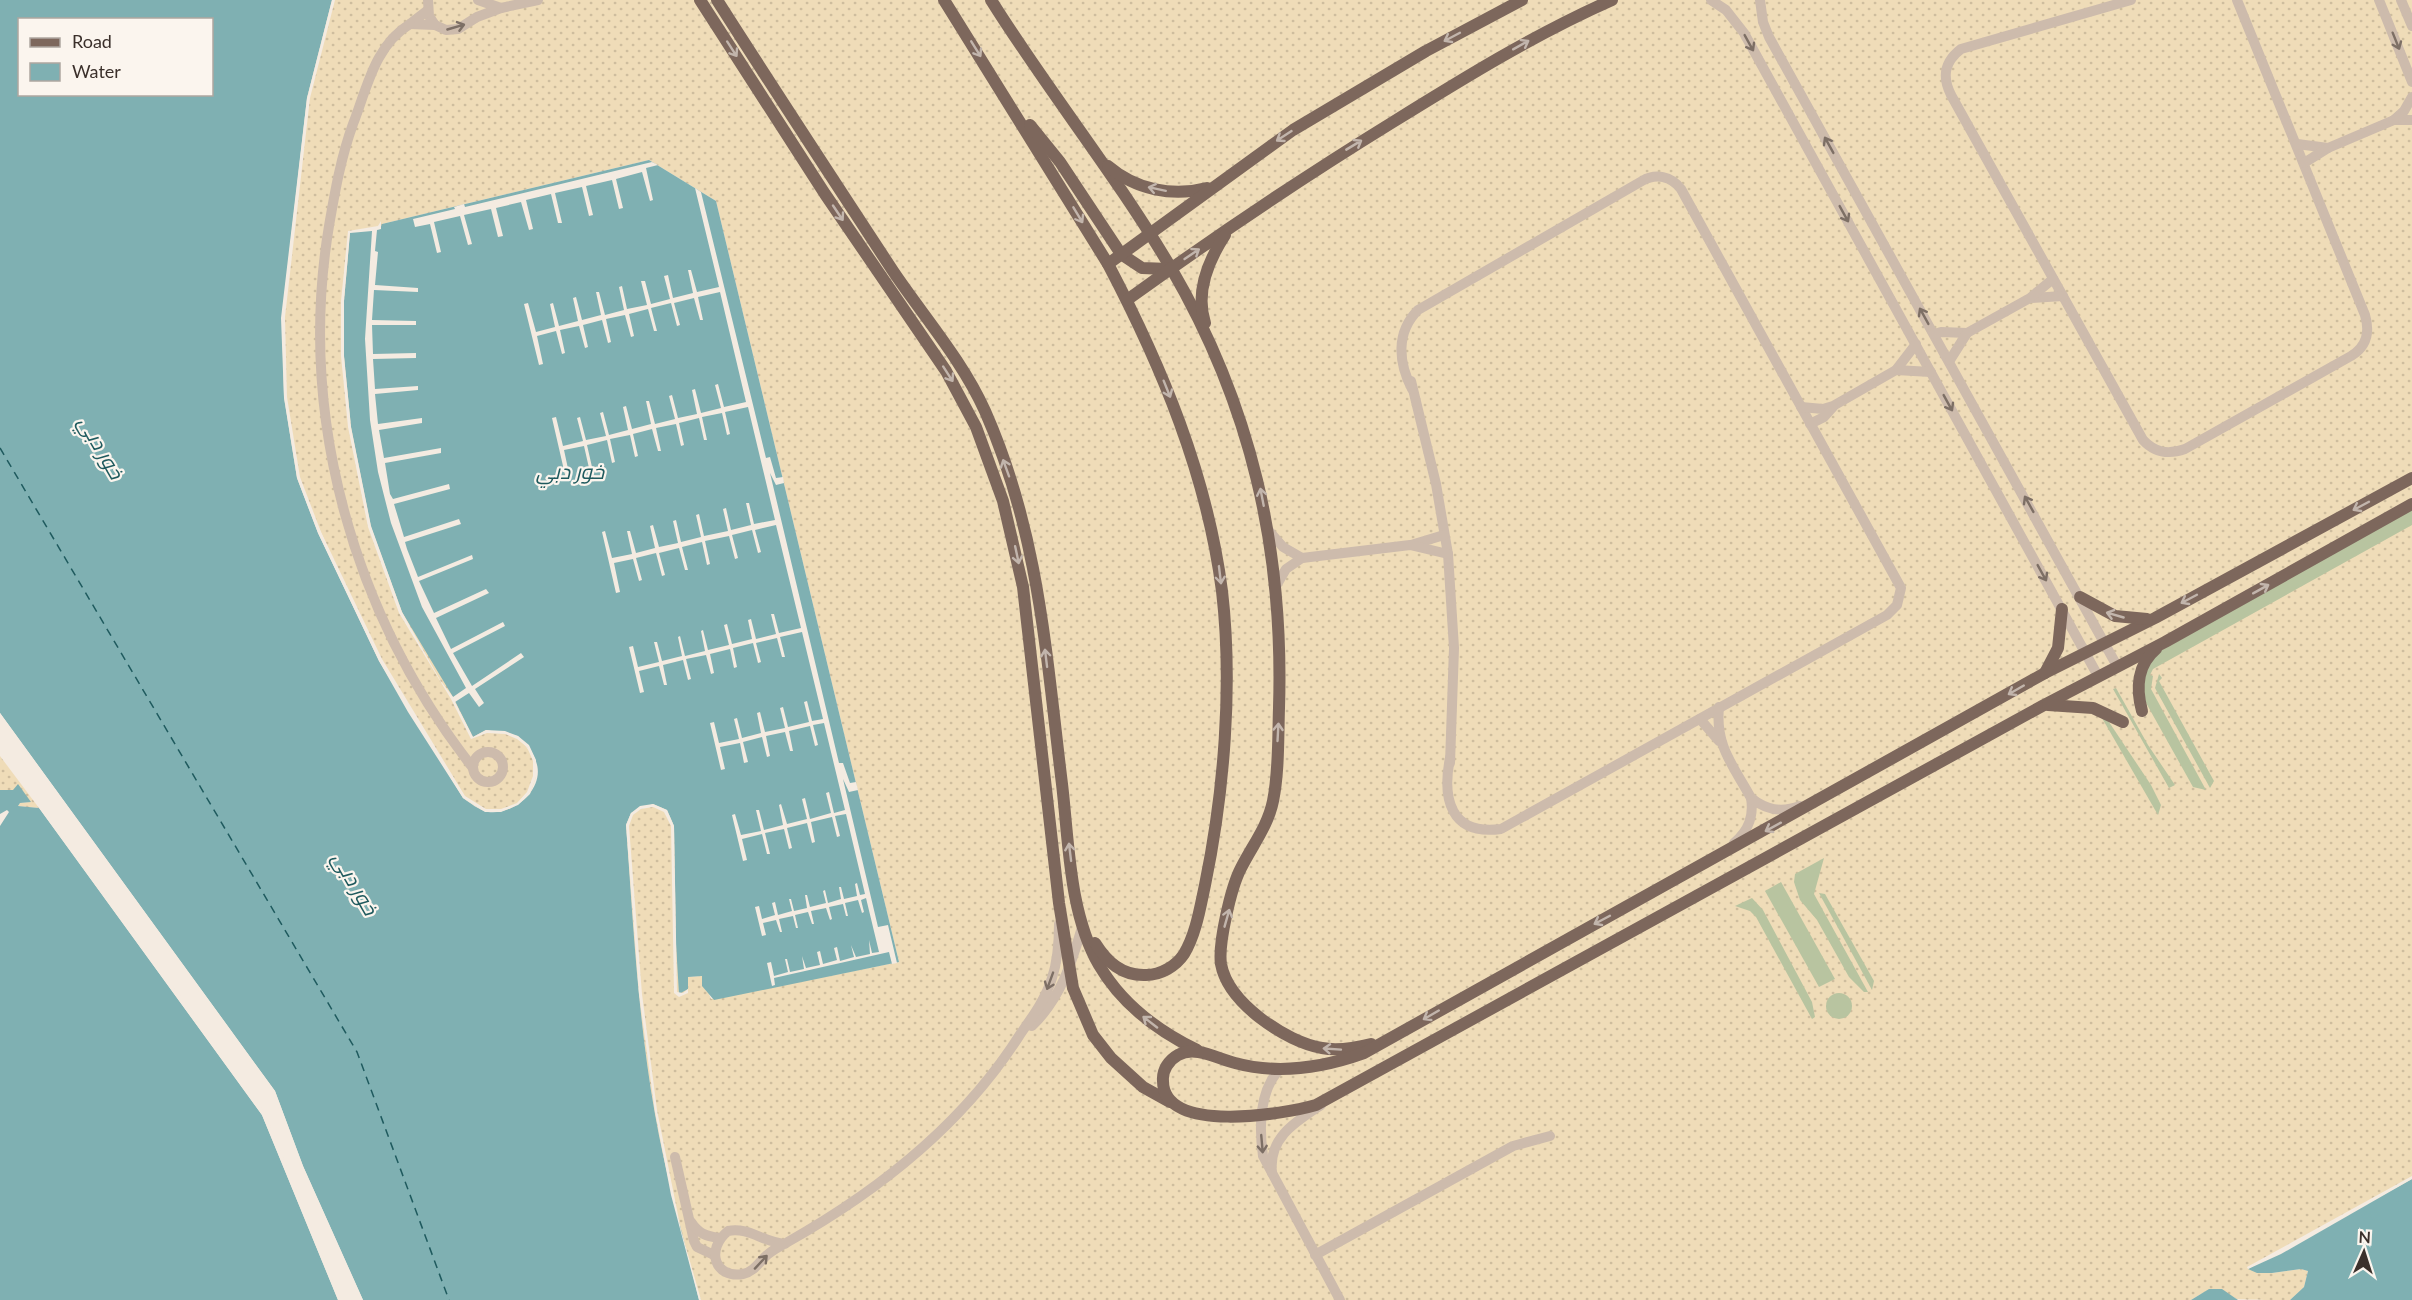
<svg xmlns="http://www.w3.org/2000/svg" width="2412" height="1300" font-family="Lato,Cairo,sans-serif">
<defs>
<pattern id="sand-dots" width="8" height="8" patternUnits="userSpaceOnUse" patternTransform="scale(1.5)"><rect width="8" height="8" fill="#efdcb8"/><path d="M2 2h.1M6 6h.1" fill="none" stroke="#cebd9e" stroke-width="1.8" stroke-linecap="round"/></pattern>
</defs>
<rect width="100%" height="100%" fill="#f4ebe1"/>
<g fill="url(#sand-dots)">
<path d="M332,0H2412V1179L2281,1254L2272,1273L2301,1269L2308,1271L2304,1287L2290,1300C2279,1300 2245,1300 2237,1299C2213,1287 2217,1285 2191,1300H699C682,1238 666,1177 655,1114C638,1019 633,922 626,825L631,813L653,804L667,810L674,826L688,977L702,976L711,999L899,962L716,201L649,160L382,224L381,229L486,730L518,736L536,760V777L530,794L518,805L501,812H485L463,798L408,712L355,609L297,478L284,397L282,317L307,98Z"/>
<path d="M0,756L39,808L18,806L20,803L30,802L13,790H0Z"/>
</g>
<g fill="#b8c4a0">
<path d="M2412,510V525L2153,669L2150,675L2153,676L2151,689L2206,790L2193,787L2145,701L2143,681L2153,655Z"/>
<path d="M2159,674L2162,678L2159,681L2214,781L2210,788L2155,688Z"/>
<path d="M2116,688L2148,745L2175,785L2169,788L2113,689Z"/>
<path d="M2102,718L2109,722L2151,785L2161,805L2158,815Z"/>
<path d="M1824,858L1814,894L1868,992H1864L1849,977L1817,920L1800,900L1794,882L1795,874Z"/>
<path d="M1781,882L1835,979L1819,987L1765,891Z"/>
<path d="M1819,893L1825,894L1874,981L1872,990Z"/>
<path d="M1752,898L1763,910L1812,1002L1815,1017L1812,1019L1756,917L1750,911L1735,906Z"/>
<circle cx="1839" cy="1006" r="13"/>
</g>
<g fill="#7fb0b2" fill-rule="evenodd">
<path d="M0,0H332L307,98L282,317L284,397L297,478L318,533L379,661L463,798C470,803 479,810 488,812C514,816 548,787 535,759C532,751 524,743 518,736L486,730L473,737L453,697L402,612L371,527L351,427L344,356V301L350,232L380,229L382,224L649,160L716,201L899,962L714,1000L702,986V976L688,977V989L679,994L676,944L674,826L667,810L653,804L631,813L626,825C633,921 638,1019 655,1114C666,1177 684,1238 699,1300H363L303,1166L275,1091L0,713ZM20,20H212V94H20Z"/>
<path d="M18,784L31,802L20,803L18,806L39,808L262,1115L338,1300H0V826L9,812L7,810L0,814V790H13Z"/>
<path d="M2412,1179V1300H2290L2304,1287L2308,1271L2301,1269L2272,1273H2257L2248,1269Z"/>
<path d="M2209,1289H2222L2238,1300H2191Z"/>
</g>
<g fill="#f4ebe1" fill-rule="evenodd">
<path d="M332,0H335L310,98L285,317L287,397L300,477L321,532L382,659L465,796L486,809H501L517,803L527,792L533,776V761L527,747L517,739L505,734L487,733L471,739L451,699L399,613L368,527L348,427L341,356V301L348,231L378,226L381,221V229L377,230L375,251L378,252L375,285L418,288V292L374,290L372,320L416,321V325H372L373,354L416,353V358L373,359L375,389L418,386V390L375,394L378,424L422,418V423L379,430L384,458L441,448V453L385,463L390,494L393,499L449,484L450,489L394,504L404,537L459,519L461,524L405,542L407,549L418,577L472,555L473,559L419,581L434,613L486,589L489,593L436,618L451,649L503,622L505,626L453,653L472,686L521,653L524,657L475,689L484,703L479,707L469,693L455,702L473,737L486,730L505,731L518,736L529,745L536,760V777L530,794L518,805L501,812H485L463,798L408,712L379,661L318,533L297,478L284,398L281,318L307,98ZM372,231L365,339L370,420L378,472L391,523L422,607L466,688L453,697L440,680L402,612L371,526L351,427L344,356V301L350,233Z"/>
<path d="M652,162L658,165L646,168L653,200L650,201L642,172L616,179L623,208L619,209L612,180L586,186L593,215L589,216L582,187L555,193L562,223H558L551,194L526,200L533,229L529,230L521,202L496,208L503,236L498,237L491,209L464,215L472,244L468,245L460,216L434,222L441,252L437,253L430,224L415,227L413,219L455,209L454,207L464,204L465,207Z"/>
<path d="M695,188L701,192L766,458L770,457L776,478L783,477L784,483L776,485L770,473L839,763H843L850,783L856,782L858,790L849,792L843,779L878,927L888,925L897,963L892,964L889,952L774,978L775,985L772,986L767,963L771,962L774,976L788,972L785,959H787L790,972L804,969L802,956L806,968L820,965L817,952L820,951L823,964L837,960L834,948L837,947L840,961L854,957L851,945L856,957L870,954L869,940L872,953L879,952L866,898L861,900L864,912L862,913L858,900L845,903L848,916H846L843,904L829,907L832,919L830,920L826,908L811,911L814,924H812L808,912L795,915L798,928H796L793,916L779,919L782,932H780L776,920L763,923L766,935L762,936L755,907L759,906L762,919L775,915L772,903L775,902L778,915L792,911L789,899H791L794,911L807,908L805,895H807L810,907L826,903L823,891L825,890L828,903L841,899L839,887H841L844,899L857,896L855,884L857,883L860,895L865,894L846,814L835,816L840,836L837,837L832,817L811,822L815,842L812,843L807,823L787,828L792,848L789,849L784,829L765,833L770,854H767L762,834L742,839L747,860L743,861L732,815L735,814L741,835L761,831L756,810H759L764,830L783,825L779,805L781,804L787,824L807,819L802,799L805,798L810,819L831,813L826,793L829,792L834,813L845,810L824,723L813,725L818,745L815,746L810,726L789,731L793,751H790L785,732L766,736L770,756L767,757L762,737L743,742L748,762L744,763L740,743L720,747L725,769L721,770L710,723L714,722L719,743L739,739L734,719L737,718L742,738L761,733L757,713L760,712L765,732L785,728L780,708L783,707L788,727L809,722L804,702L807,701L812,721L823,719L802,632L780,637L785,657H782L777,638L756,643L761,662L758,663L753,643L733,648L737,667L734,668L730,649L710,654L714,673L711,674L706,655L686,659L691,679L688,680L683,660L663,665L667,685H664L659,666L639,671L644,692L640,693L629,647L633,646L638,667L659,662L654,642H657L662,661L682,656L678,637L680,636L685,656L705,651L701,631L703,630L708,650L729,645L724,625L727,624L732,644L752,639L748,620L751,619L756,639L776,634L771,614H774L779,633L801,628L776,525L755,530L761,552L758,553L752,530L732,535L738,558L735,559L729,536L705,541L710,564L707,565L702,542L682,547L688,570H685L679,548L659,553L665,575L662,576L656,553L636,558L642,580L639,581L633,559L614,563L620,592L616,593L602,532L605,531L612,558L632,554L627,531H630L636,553L655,548L650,526L653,525L659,547L678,543L673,521L676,520L681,542L701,537L696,515L699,514L704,536L728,531L723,509L726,508L731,530L751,525L746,503H749L754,524L775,520L748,407L725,412L730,434L727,435L722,413L702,417L707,440H704L699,418L679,423L684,445L681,446L676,424L656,428L661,451H658L652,429L633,434L638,456L635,457L630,435L610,439L615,462L612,463L607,440L587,445L592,467L589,468L584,446L564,450L570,478L566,479L552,418L556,417L563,446L583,441L577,418L580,417L586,440L606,436L600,413L603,412L609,435L628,430L623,407L626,406L632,429L651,424L646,401H649L655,424L675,419L669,396L672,395L678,418L697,414L692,390L695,389L701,413L721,408L715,385L718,384L724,407L746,402L720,292L698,297L703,320H700L694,298L674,303L680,325L677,326L671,303L651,308L657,331H654L648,309L629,314L634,336L631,337L625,315L606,319L611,342L608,343L602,320L583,325L588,347L585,348L579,326L560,330L565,353L562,354L556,331L537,336L543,364L539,365L524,304L528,303L536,332L555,327L550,304L553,303L559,326L578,321L573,298L576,297L582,320L601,315L596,292H599L605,315L624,310L619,287L622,286L627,309L647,305L641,281H645L651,304L670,299L664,276L668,275L673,298L693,293L688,270H691L697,292L719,287Z"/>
<path d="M0,713L275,1091L303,1166L363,1300H360L301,1167L272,1092L0,718Z"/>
<path d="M653,804L667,810L674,826L677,992L683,993L688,989V993L679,997L674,993L671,826L664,812L653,807L641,809L633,815L629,826L642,994L657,1110L681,1230L701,1300H699L671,1195L655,1112L639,994L626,825L631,813L640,806Z"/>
<path d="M37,805L41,806L56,824L265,1113L341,1300H338L262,1115Z"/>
<path d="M2412,1176V1179L2281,1254L2248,1269L2247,1267Z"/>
</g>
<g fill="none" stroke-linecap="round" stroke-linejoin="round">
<path stroke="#1f5a5e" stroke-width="1.5" stroke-dasharray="8 6" stroke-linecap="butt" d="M0,448L357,1052L449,1300"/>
<g stroke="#cdbbac" stroke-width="10">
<path d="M428,0L429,16L435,25L446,30L458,29L477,17L501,8L538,0"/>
<path d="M478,0L501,8"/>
<path d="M1711,0L1726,10L1744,33L2098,676"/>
<path d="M1760,0L1763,22L1769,37L2117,666"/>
<path d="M2131,0L1961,49C1944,62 1942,77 1951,95L2143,440C2155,453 2168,455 2185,449L2351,356C2367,346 2370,332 2365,315L2237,0"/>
<path d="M2379,0L2412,82"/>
<path d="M2401,0L2412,26"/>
<path d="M428,10L410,24L435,25"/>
<path d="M410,24C375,45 367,88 353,124C341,157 335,191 329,226C297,418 354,616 473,768"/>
<path d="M2394,120H2412"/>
<path d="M2297,144L2328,148"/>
<path d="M2304,163L2328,148L2394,120L2404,111L2412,97"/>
<path d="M2031,298L2063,296"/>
<path d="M1934,334L1941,332L1967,333"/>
<path d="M1950,360L1967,333L2030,298L2053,279"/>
<path d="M1896,370L1931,372"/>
<path d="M1411,381L1436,484L1448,554L1454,648L1450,763"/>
<path d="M1412,389C1398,362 1396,332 1418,310L1642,181C1656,173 1671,176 1681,189L1901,588L1897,605L1887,615L1501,829C1450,836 1442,798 1450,758"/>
<path d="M1801,407L1823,409L1833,406L1896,370L1916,344"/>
<path d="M1810,424L1824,417L1833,407"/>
<path d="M1269,531L1283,547L1302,558"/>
<path d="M1411,545L1444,535"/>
<path d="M1276,586L1286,569L1302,558L1410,545L1448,554"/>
<path d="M1719,707C1715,746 1733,765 1751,798C1754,816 1749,830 1734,843"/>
<path d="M1700,719L1719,741"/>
<circle cx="488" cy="767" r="15"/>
<path d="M1751,798C1766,810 1781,813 1800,806"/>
<path d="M1032,1026C1061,998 1072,962 1083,924"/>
<path d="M1280,1069C1259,1090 1259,1128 1263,1156L1340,1300"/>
<path d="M675,1157L694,1241L697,1247L714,1255"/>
<path d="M1272,1173C1268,1138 1295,1122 1321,1105"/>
<path d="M691,1222C699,1234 706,1236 719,1238"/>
<path d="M785,1244C763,1242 749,1227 728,1231C705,1250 715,1279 743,1274C754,1272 759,1262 767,1255C773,1250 780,1246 786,1243C879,1191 964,1124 1021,1033C1033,1016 1046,998 1052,978C1058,960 1059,942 1059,924"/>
<path d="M1315,1255L1513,1146L1550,1136"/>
</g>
<g stroke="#7d675c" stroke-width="12">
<path d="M700,0L825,194L946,371L976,427L1003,501L1023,587L1059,903L1073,988L1093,1035L1111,1058L1143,1087L1170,1102"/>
<path d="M717,0C775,91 834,181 893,271C924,317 962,360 985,411C1039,533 1046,654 1062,784C1069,843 1069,913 1099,965C1121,1003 1158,1031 1197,1050"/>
<path d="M944,0L1108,264C1162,367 1207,475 1222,591C1233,685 1224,793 1205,885C1200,908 1196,934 1184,954C1176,966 1161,975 1146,975C1122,976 1107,962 1095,943"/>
<path d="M991,0C1048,91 1116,175 1171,268C1251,405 1284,549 1279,708C1278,738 1279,772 1273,801C1268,826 1252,846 1241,868C1231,887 1218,944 1221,964C1228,1003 1286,1042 1322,1048C1338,1051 1355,1048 1371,1044"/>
<path d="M1030,125L1060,162L1121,254L1142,268L1169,269"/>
<path d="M1108,166C1136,190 1173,197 1207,188"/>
<path d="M1108,264L1293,130L1426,51L1522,0"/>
<path d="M1127,300C1213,238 1302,178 1393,122C1464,78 1535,34 1612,0"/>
<path d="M1205,323C1195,292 1208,261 1225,235"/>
<path d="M2412,478L2155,618L2045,673L1364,1053C1322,1068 1279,1075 1235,1063C1218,1059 1195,1045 1178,1055C1169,1060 1162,1070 1163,1081C1163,1135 1285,1114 1316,1105L2044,705L2165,642L2412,504"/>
<path d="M2080,597L2115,616L2147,619"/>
<path d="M2045,673L2058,648L2062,609"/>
<path d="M2048,705L2093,708L2123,722"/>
<path d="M2142,711C2136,689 2137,665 2156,649"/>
</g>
</g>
<defs><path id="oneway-shaft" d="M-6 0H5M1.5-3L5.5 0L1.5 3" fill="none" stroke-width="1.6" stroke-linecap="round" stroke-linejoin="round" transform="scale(1.5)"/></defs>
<g stroke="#7d6f65">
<use href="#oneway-shaft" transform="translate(456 27) rotate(-16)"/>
<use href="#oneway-shaft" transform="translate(2396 41) rotate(68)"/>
<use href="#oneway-shaft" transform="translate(1749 43) rotate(61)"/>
<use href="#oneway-shaft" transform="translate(1829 145) rotate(-119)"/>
<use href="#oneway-shaft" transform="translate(1844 214) rotate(61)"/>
<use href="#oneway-shaft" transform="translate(1924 316) rotate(-119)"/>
<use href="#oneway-shaft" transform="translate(1948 403) rotate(61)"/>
<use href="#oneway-shaft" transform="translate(2029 504) rotate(-119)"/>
<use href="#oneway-shaft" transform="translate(2042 573) rotate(61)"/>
<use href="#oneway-shaft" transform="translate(1050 981) rotate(110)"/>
<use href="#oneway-shaft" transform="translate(1262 1144) rotate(85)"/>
<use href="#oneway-shaft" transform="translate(761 1262) rotate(-47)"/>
</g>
<g stroke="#c2b5ac">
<use href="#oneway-shaft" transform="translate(1452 37) rotate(152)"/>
<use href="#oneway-shaft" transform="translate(1521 45) rotate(-29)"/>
<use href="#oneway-shaft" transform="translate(732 49) rotate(57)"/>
<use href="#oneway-shaft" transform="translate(976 49) rotate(58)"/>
<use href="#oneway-shaft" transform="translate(1284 136) rotate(147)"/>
<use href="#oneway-shaft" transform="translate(1354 145) rotate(-31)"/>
<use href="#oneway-shaft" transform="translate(1157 189) rotate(-168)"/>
<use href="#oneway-shaft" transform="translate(838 213) rotate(56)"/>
<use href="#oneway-shaft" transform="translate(1078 215) rotate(59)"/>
<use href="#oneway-shaft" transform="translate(1192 254) rotate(-34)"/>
<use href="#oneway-shaft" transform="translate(948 374) rotate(57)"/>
<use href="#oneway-shaft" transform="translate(1167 389) rotate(68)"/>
<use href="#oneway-shaft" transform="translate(1006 468) rotate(-110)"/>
<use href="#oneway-shaft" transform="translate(1262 497) rotate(-101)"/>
<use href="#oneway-shaft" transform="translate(2361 506) rotate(152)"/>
<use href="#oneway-shaft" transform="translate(1017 555) rotate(78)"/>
<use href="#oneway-shaft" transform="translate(1220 575) rotate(83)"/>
<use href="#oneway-shaft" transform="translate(2261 589) rotate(-29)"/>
<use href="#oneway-shaft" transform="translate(2189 599) rotate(152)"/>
<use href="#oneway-shaft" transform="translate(2115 615) rotate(-164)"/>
<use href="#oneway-shaft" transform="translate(1046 658) rotate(-97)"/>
<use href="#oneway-shaft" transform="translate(2016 690) rotate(150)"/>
<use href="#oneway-shaft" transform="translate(1278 732) rotate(-87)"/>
<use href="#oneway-shaft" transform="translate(1773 827) rotate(151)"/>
<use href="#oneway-shaft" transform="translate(1070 852) rotate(-97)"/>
<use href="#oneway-shaft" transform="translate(1227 918) rotate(-74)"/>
<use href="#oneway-shaft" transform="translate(1602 920) rotate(152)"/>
<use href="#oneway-shaft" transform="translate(1431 1015) rotate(150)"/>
<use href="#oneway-shaft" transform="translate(1150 1022) rotate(-142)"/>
<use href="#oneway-shaft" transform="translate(1332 1049) rotate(-176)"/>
</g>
<g text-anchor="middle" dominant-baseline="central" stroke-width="4.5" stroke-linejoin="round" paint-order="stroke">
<g font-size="21" font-style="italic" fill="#1f5a5e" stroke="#fbf5ee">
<text transform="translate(102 447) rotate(60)">خور دبي</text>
<text x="570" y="470">خور دبي</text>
<text transform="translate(356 883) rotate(60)">خور دبي</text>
</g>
</g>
<rect x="18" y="18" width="195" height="78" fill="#fbf5ee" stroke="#aea6a0" stroke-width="1.5"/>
<rect x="30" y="38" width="30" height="9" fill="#7d675c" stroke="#aea6a0" stroke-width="1.5"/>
<text x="72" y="48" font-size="18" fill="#3b302b">Road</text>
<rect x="30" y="63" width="30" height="18" fill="#7fb0b2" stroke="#aea6a0" stroke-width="1.5"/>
<text x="72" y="78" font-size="18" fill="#3b302b">Water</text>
<g transform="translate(2364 1252) rotate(3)" stroke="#fbf5ee" stroke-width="4.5" paint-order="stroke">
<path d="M0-4.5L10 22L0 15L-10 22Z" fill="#3b302b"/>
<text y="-9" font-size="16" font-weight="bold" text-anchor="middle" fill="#3b302b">N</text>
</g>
</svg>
